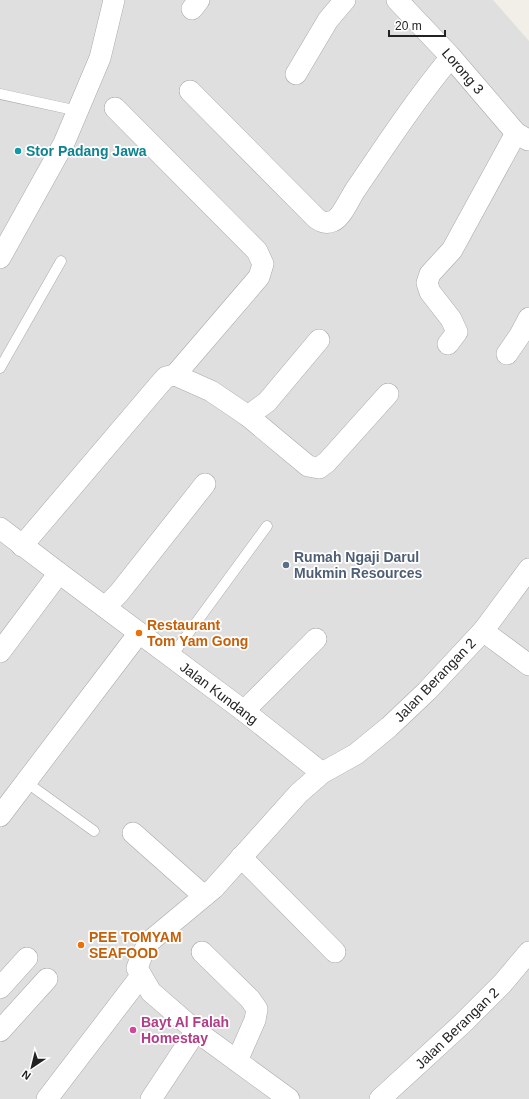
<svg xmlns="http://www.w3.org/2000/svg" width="529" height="1099" font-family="Arial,sans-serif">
<rect width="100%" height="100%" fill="#f2efe9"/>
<path fill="#e0dfdf" d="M0,0H493L529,41V1099H0Z"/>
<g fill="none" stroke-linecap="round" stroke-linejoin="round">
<defs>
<g id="service">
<path d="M0,94L78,111"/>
<path d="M0,368L61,261"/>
<path d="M171,657L267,526"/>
<path d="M26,782L94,831"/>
</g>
<g id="minor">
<path d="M397,0L451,57L516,133L528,140"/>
<path d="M192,9L199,0"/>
<path d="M296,74L328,20L345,0"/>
<path d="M190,91L316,218C321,222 326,224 333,221C341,218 349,200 354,192C385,146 416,99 451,57"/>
<path d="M115,108L257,251L263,264L259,277L175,375"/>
<path d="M0,258L64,143L100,58L114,0"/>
<path d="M448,344L457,332L451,319L430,292L427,283L430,274L452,250L516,133"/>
<path d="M507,354L520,335L529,318"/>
<path d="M248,416L267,402L319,340"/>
<path d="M0,528L59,573L244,711L322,773"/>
<path d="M22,546L158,386L166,377L175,375L211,391L248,416L308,466L319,468L327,462L388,394"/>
<path d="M105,607L119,593L205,484"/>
<path d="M483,631L529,665"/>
<path d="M0,652L59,573"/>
<path d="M244,711L316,639"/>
<path d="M0,816L139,633"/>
<path d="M133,833L204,896"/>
<path d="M241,857L335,952"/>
<path d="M202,952L250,999L257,1009L255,1020L237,1061"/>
<path d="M0,988L27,958"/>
<path d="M0,1031L47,979"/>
<path d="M47,1099L141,976"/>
<path d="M151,1099L196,1031"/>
<path d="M289,1099L196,1031L151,992L137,968L142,955L149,942L214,888L299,793L322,773L356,754L389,727L427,691L483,631L529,569"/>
<path d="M380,1099L463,1023L502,984L529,952"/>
</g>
</defs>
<use href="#service" stroke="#a9a9a9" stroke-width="11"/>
<use href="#minor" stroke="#a9a9a9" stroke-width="22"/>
<use href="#service" stroke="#fff" stroke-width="10"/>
<use href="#minor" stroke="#fff" stroke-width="21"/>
</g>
<circle fill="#0f9aa8" stroke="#fff" stroke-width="1.5" cx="18" cy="151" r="4"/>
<circle fill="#5c6f8a" stroke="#fff" stroke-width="1.5" cx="286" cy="565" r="4"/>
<g fill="#e8710a" stroke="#fff" stroke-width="1.5">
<circle cx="139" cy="633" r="4"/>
<circle cx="81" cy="945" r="4"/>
</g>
<circle fill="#d1479c" stroke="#fff" stroke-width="1.5" cx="133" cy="1030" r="4"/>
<g text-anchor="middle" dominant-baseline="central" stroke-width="3.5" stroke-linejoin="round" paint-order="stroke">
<g font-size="14" fill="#222" stroke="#fff">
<text transform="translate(463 71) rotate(49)">Lorong 3</text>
<text transform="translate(435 680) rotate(-46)">Jalan Berangan 2</text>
<text transform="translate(219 693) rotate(37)">Jalan Kundang</text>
<text transform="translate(457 1028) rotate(-44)">Jalan Berangan 2</text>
</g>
<g font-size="14" font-weight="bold" fill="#0d838f" stroke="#fff" text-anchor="start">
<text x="26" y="151">Stor Padang Jawa</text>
</g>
<g font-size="14" font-weight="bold" fill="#4e5e75" stroke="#fff" text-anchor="start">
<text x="294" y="557">Rumah Ngaji Darul<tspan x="294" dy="16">Mukmin Resources</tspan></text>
</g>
<g font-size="14" font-weight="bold" fill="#c56008" stroke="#fff" text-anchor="start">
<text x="147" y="625">Restaurant<tspan x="147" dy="16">Tom Yam Gong</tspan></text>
<text x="89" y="937">PEE TOMYAM<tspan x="89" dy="16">SEAFOOD</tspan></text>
</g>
<g font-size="14" font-weight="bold" fill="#b23c85" stroke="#fff" text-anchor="start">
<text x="141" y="1022">Bayt Al Falah<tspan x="141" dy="16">Homestay</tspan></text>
</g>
</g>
<g transform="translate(32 1067) rotate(215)" stroke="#ffffff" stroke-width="3" paint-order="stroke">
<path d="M0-3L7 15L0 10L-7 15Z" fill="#222222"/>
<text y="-6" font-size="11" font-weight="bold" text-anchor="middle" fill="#222222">N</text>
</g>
<path d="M389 30v6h56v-6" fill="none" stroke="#222222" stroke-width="2"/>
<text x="395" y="30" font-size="12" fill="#222222" stroke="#ffffff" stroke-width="3" paint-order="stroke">20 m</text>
</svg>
